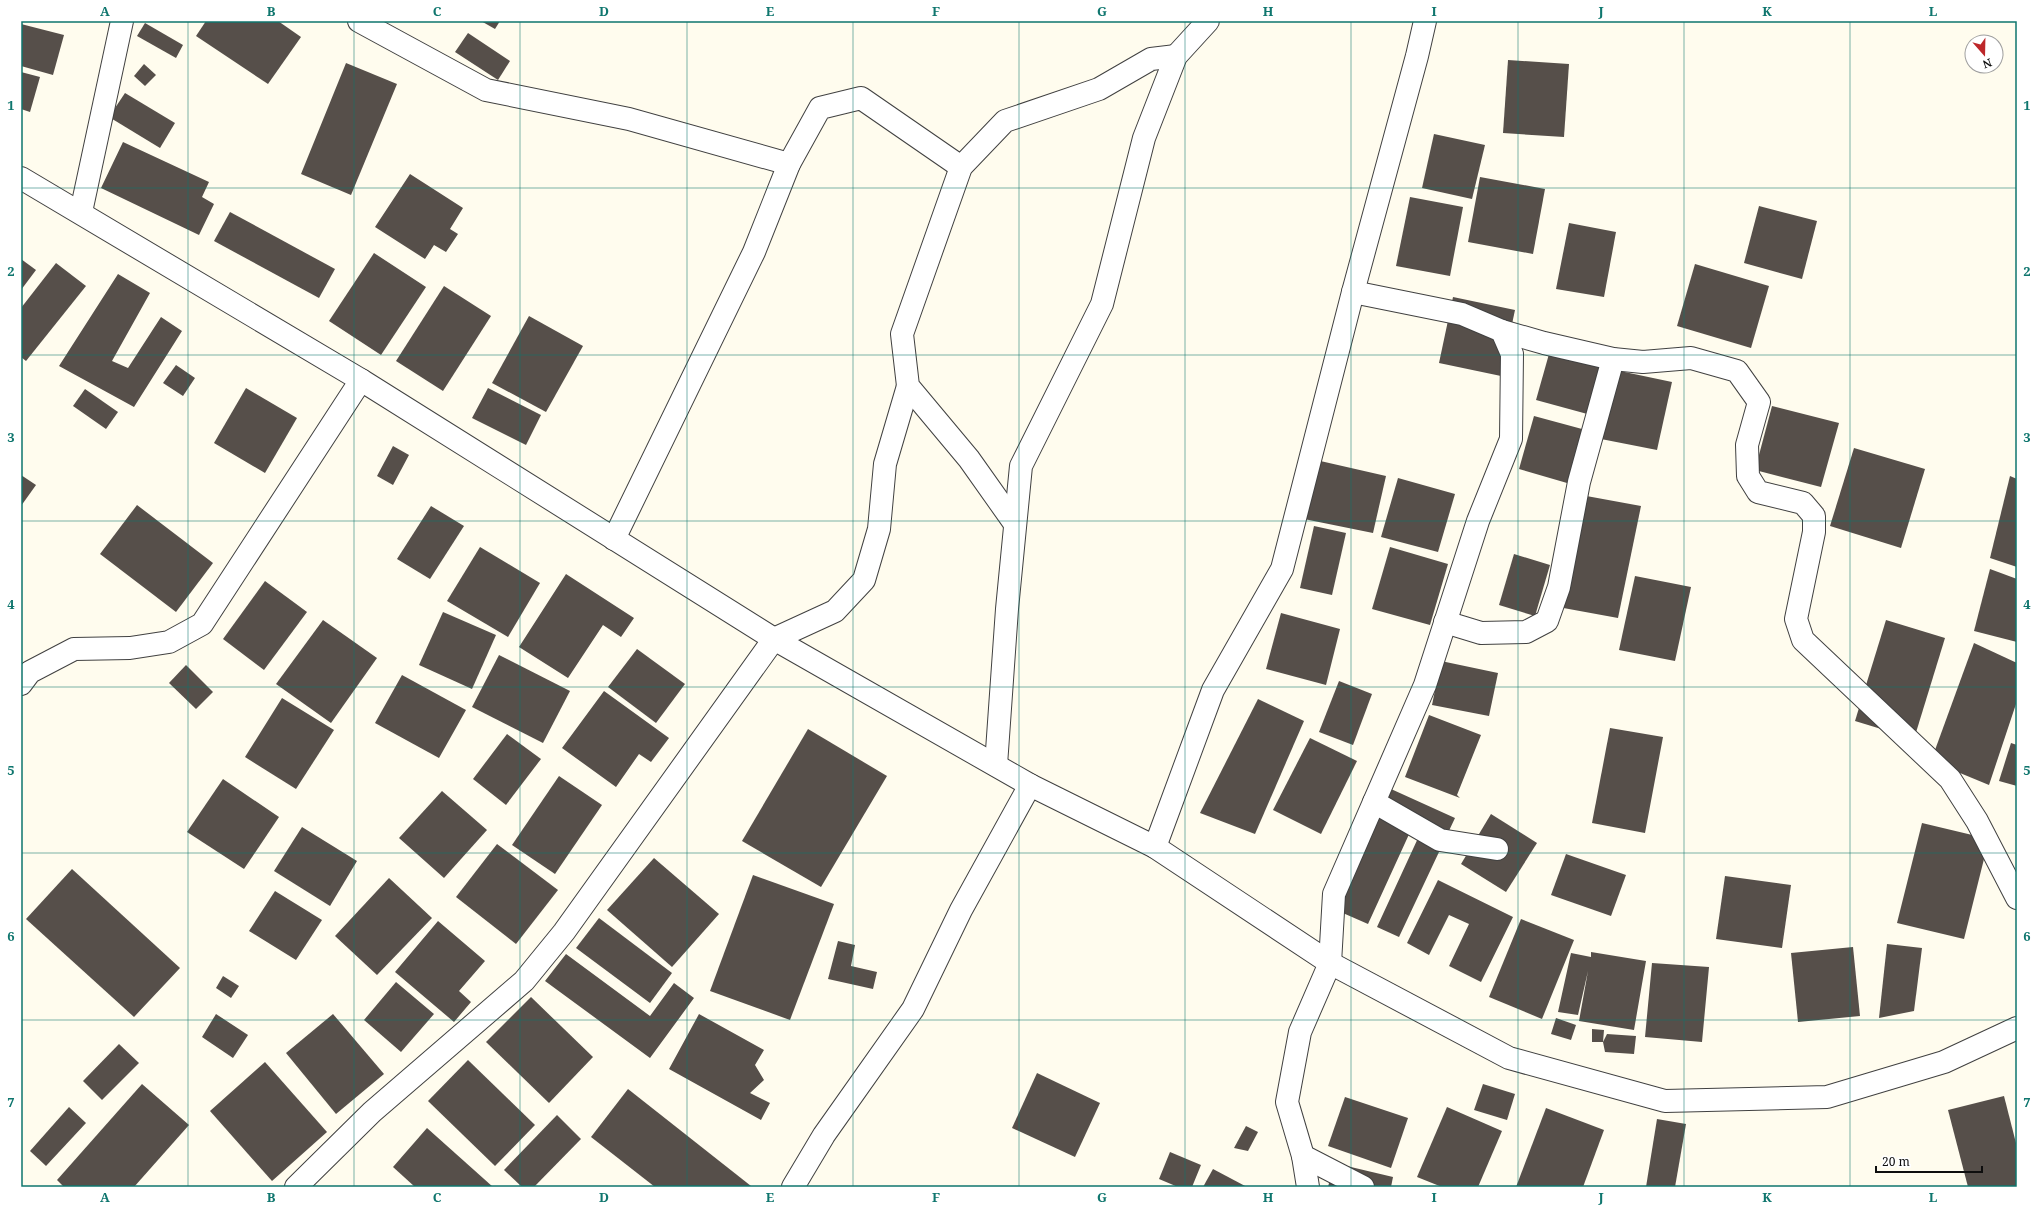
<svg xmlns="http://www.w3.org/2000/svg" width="2038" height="1208" font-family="'Noto Serif',serif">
<rect width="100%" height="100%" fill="#fffcee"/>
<g fill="#564f4a">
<path d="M206,21H278L301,37L268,84L196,36Z"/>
<path d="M481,21H500L495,29Z"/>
<path d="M145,23L183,45L176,58L137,36Z"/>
<path d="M21,24L64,35L53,75L21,66Z"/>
<path d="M468,33L510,61L498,80L455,52Z"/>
<path d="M1508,60L1569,64L1564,137L1503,133Z"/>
<path d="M346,63L397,84L351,195L301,174Z"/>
<path d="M144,64L156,75L145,86L134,76Z"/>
<path d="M21,72L40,77L30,112L21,109Z"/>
<path d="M125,93L175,123L160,148L109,117Z"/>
<path d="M1434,134L1485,145L1472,199L1422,188Z"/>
<path d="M123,142L209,182L202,197L214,204L199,235L101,188Z"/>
<path d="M410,174L463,208L450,229L458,234L446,252L434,245L425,259L375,227Z"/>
<path d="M1480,177L1545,189L1533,254L1468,242Z"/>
<path d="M1410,197L1463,207L1450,276L1396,266Z"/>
<path d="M1759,206L1817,221L1802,279L1744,263Z"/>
<path d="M230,212L335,269L319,298L214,241Z"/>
<path d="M1569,223L1616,232L1604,297L1556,289Z"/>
<path d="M374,253L426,287L381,355L329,321Z"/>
<path d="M21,259L36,270L21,290Z"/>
<path d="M56,263L86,286L26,361L21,357V308Z"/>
<path d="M1695,264L1769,286L1751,348L1677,326Z"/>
<path d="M118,274L150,293L112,361L128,368L161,317L182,331L134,407L59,366Z"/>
<path d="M444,286L491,316L443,391L396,361Z"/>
<path d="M1453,297L1515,310L1501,376L1439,363Z"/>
<path d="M529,316L583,346L546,412L492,383Z"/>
<path d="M1549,354L1604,368L1591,415L1536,400Z"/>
<path d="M176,365L195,378L183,396L163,383Z"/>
<path d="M1615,370L1672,382L1657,450L1601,439Z"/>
<path d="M246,388L297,418L265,473L214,443Z"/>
<path d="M488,388L541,415L526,445L472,418Z"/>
<path d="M85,389L118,412L106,429L73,406Z"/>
<path d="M1772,406L1839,423L1821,487L1755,470Z"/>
<path d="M1534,416L1582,429L1567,483L1519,469Z"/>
<path d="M393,446L409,455L393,485L377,476Z"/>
<path d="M1854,448L1925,469L1901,548L1830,526Z"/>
<path d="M1316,460L1386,476L1373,533L1304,519Z"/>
<path d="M21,475L36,485L21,506Z"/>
<path d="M2010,476L2017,479V567L1990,558Z"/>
<path d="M1398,478L1455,494L1438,552L1381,537Z"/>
<path d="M1581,495L1641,506L1618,618L1558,607Z"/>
<path d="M137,505L213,563L176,612L100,554Z"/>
<path d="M431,506L464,526L430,579L397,559Z"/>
<path d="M1314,526L1346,533L1332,595L1300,588Z"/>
<path d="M480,547L540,583L508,637L447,601Z"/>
<path d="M1390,547L1448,564L1430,625L1372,609Z"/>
<path d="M1514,554L1550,565L1535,616L1499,605Z"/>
<path d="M1990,569L2017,579V642L1974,631Z"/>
<path d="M566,574L634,618L621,637L603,625L568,678L519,647Z"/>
<path d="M1635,576L1691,587L1675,661L1619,650Z"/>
<path d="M265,581L307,612L264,670L223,639Z"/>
<path d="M443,612L496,635L472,689L419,665Z"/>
<path d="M1281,613L1340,629L1326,685L1266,669Z"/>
<path d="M323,620L377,658L331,723L276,684Z"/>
<path d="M1886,620L1945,638L1914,739L1855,721Z"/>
<path d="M1974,643L2017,663V701L1989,785L1931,761Z"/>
<path d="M637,649L685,684L656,723L608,687Z"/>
<path d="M499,655L570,691L543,743L472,707Z"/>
<path d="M1441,661L1498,673L1489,716L1432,705Z"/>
<path d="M186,665L213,692L196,709L169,683Z"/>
<path d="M402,675L466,710L439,758L375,723Z"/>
<path d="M1339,681L1372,694L1353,745L1319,732Z"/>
<path d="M604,691L669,738L651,762L639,754L616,787L562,748Z"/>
<path d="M282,698L334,730L296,789L245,757Z"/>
<path d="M1258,699L1304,721L1255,834L1200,813Z"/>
<path d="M1429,715L1481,735L1457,795L1460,798L1405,777Z"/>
<path d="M1610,728L1663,737L1645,833L1592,823Z"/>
<path d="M808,729L887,776L821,887L742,841Z"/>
<path d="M507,734L541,759L506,805L473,779Z"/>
<path d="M1310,738L1357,761L1321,834L1273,810Z"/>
<path d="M2011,743L2017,745V786L1999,781Z"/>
<path d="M559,776L602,805L555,874L512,845Z"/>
<path d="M223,779L279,817L244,869L187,832Z"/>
<path d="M1391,789L1455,818L1399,937L1377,927L1425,823L1416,819L1368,924L1336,910Z"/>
<path d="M442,791L487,830L444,878L399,838Z"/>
<path d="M1491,814L1537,843L1506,892L1461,864Z"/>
<path d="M1922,823L1989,839L1964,939L1897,923Z"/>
<path d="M302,827L357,861L330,906L274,871Z"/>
<path d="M497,844L558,890L516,944L456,897Z"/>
<path d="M1566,854L1626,875L1611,916L1551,895Z"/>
<path d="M654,858L719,914L672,967L607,910Z"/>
<path d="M72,869L180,968L134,1017L26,919Z"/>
<path d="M753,875L834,904L790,1020L710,991Z"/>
<path d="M1725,876L1791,885L1782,948L1716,939Z"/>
<path d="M389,878L432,918L377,975L335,936Z"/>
<path d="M1438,880L1513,917L1481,982L1449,966L1469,924L1449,915L1429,955L1407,943Z"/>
<path d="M275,891L322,920L296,960L249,931Z"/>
<path d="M599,918L672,973L650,1003L576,948Z"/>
<path d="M1521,919L1574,940L1542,1019L1489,997Z"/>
<path d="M438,921L485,961L459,991L471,1002L454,1022L395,972Z"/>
<path d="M838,941L855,945L851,966L877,972L873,989L828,979Z"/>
<path d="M1887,944L1922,948L1914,1011L1879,1018Z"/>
<path d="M1853,947L1860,1016L1798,1022L1791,953Z"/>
<path d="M1591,952L1646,961L1634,1030L1579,1021L1588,971L1578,1015L1558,1012L1571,953L1591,957Z"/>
<path d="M566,954L650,1016L674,983L694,998L650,1058L545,981Z"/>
<path d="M1652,963L1709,967L1702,1042L1645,1037Z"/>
<path d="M223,976L239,986L231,998L216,988Z"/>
<path d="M396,982L434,1014L401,1052L364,1020Z"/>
<path d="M531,997L593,1057L549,1103L486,1042Z"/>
<path d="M216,1014L248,1035L233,1058L202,1037Z"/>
<path d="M333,1014L384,1074L336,1114L286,1053Z"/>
<path d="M699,1014L764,1050L755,1065L764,1080L750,1093L770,1103L761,1120L669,1069Z"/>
<path d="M1556,1018L1576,1025L1571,1040L1551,1034Z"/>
<path d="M1592,1029L1604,1030L1603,1042L1607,1034L1636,1036L1634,1054L1605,1052L1603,1042H1592Z"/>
<path d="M119,1044L139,1063L102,1100L83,1081Z"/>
<path d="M468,1060L535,1125L495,1166L428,1101Z"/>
<path d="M265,1062L327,1132L272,1181L210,1111Z"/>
<path d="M1037,1073L1100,1103L1075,1157L1012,1128Z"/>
<path d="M142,1084L189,1125L134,1187H64L57,1180Z"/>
<path d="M1483,1084L1515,1094L1507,1120L1474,1110Z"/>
<path d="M628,1089L751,1186L655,1187L591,1137Z"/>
<path d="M2004,1096L2017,1147V1187H1968L1948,1110Z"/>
<path d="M1345,1097L1408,1118L1391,1168L1328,1146Z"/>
<path d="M69,1107L86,1123L46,1166L30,1151Z"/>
<path d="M1447,1107L1502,1131L1478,1187H1442L1417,1177Z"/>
<path d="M1546,1108L1604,1130L1583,1187H1516Z"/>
<path d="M557,1115L581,1139L534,1187H522L504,1170Z"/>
<path d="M1657,1119L1686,1124L1675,1187H1646Z"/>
<path d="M1246,1126L1258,1132L1248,1151L1234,1148Z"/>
<path d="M427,1128L493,1187H415L393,1167Z"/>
<path d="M1170,1152L1201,1165L1192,1187H1178L1159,1179Z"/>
<path d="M1334,1163L1393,1177L1391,1187H1328Z"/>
<path d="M1213,1169L1247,1187H1203Z"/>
</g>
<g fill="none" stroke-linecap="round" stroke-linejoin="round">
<defs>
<g id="street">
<path d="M359,21L486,90L629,119L789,164"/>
<path d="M21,178L361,380L774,639L1030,785L1155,847L1330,963L1509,1058L1665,1101L1827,1097L1944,1062L2017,1028"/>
<path d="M81,212L122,21"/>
<path d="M1353,292L1462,314L1502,331L1512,354L1511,439L1478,521L1425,685L1334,894L1330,963L1300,1032L1287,1102L1303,1156L1363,1187"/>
<path d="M1502,331L1544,343L1613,359L1643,362L1691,358L1737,371L1759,402L1747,445L1748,476L1758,492L1803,503L1814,516V532L1796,619L1803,640L1950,779L1977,821L2017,898"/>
<path d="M1015,524L969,459L908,386L902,334L961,167L1005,121L1099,89L1151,59L1176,56"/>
<path d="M614,539L754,252L789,164L820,108L861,98L961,167"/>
<path d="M1445,622L1481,633L1526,632L1547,621L1559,587L1579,482L1613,359"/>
<path d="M21,684L30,672L74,649L130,648L169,642L202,624L361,380"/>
<path d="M996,765L1007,609L1021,466L1102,304L1144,138L1176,56L1208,21"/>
<path d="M1374,802L1440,840L1497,849"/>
<path d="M1155,847L1213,690L1282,569L1353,292L1417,56L1425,21"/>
<path d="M1303,1156L1308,1187"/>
<path d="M296,1187L372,1112L524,981L564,932L774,639L835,611L864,580L879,529L885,464L908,386"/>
<path d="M793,1187L824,1135L913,1009L961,910L1030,785"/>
</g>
</defs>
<use href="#street" stroke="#414141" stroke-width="24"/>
<use href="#street" stroke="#fff" stroke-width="22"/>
</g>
<path fill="none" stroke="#0f766e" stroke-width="1" stroke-opacity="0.55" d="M188,21V1187M354,21V1187M520,21V1187M687,21V1187M853,21V1187M1019,21V1187M1185,21V1187M1351,21V1187M1518,21V1187M1684,21V1187M1850,21V1187M21,188H2017M21,355H2017M21,521H2017M21,687H2017M21,853H2017M21,1020H2017"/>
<rect width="2038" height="1208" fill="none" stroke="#ffffff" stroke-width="44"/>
<g transform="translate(1984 54) rotate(160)"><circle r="19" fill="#ffffff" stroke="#9f9f9f"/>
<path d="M0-3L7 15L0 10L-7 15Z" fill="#bd272a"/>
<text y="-6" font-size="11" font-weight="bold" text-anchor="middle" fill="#0e0e0e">N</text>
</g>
<path d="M1876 1166v6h106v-6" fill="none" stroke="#0e0e0e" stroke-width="2"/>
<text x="1882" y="1166" font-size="12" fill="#0e0e0e" stroke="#ffffff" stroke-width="3" paint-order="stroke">20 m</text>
<rect x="22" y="22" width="1994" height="1164" fill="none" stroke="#0f766e" stroke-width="1.5"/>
<g font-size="13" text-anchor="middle" font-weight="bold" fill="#0f766e">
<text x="105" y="16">A</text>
<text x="271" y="16">B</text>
<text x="437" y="16">C</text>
<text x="604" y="16">D</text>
<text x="770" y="16">E</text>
<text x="936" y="16">F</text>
<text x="1102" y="16">G</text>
<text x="1268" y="16">H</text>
<text x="1434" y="16">I</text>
<text x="1601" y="16">J</text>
<text x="1767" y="16">K</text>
<text x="1933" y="16">L</text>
<text x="11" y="110">1</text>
<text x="2027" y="110">1</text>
<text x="11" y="276">2</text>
<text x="2027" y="276">2</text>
<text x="11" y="442">3</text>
<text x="2027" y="442">3</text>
<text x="11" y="609">4</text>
<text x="2027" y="609">4</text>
<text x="11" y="775">5</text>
<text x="2027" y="775">5</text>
<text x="11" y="941">6</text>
<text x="2027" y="941">6</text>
<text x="11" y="1107">7</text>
<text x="2027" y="1107">7</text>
<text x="105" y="1202">A</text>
<text x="271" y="1202">B</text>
<text x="437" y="1202">C</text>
<text x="604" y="1202">D</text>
<text x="770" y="1202">E</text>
<text x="936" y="1202">F</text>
<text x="1102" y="1202">G</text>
<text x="1268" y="1202">H</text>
<text x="1434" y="1202">I</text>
<text x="1601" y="1202">J</text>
<text x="1767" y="1202">K</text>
<text x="1933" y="1202">L</text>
</g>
</svg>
